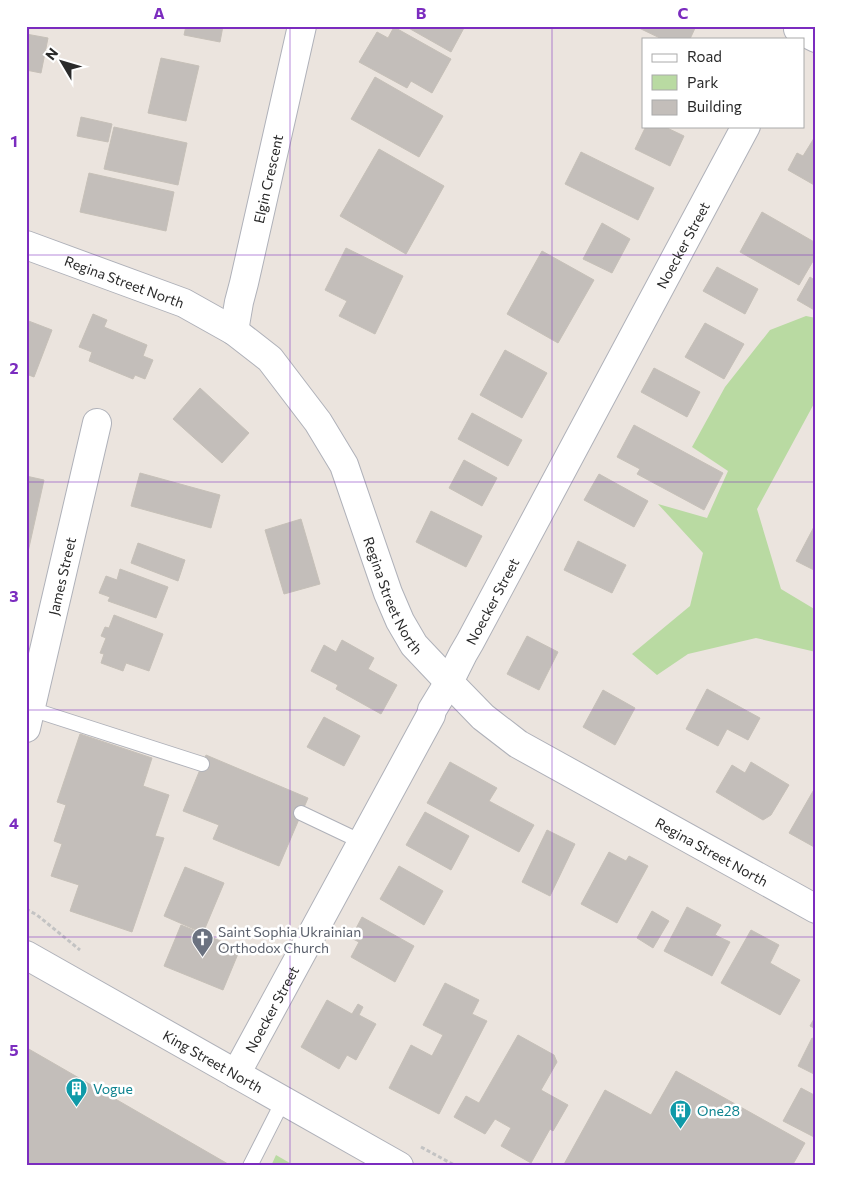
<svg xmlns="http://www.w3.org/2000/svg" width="842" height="1192" font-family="Commissioner,sans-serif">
<rect width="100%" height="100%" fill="#ebe4de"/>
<g fill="#b9daa2">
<path d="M806,316L816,318V400L757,509L781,589L816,610V652L756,638L688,654L657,675L632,654L690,606L703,553L658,504L707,518L728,471L692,447L725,387L770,330Z"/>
<path d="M276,1155L295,1166H271Z"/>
</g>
<g fill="#c3beba" stroke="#c6c0b8">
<path d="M186,26H223L220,42L184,35Z"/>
<path d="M405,26H465L451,52Z"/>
<path d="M640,26H696L690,39H662L639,28Z"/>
<path d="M394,27L451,59L432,93L411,81L407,88L359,62L377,32L388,38Z"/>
<path d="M26,34L48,38L41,73L26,70Z"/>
<path d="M161,58L199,66L186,121L148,113Z"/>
<path d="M375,77L443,116L419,157L351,119Z"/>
<path d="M81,117L112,124L108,142L77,136Z"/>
<path d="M646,126H663L684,136L670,166L635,149Z"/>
<path d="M114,127L187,143L178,185L104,169Z"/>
<path d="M816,135V186L788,170L797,153L803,156Z"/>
<path d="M379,149L444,186L406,254L340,216Z"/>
<path d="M581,152L654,188L638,220L565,184Z"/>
<path d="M89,173L174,192L166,231L80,212Z"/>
<path d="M762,212L816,243V256L799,285L740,252Z"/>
<path d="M602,223L630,239L612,273L583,259Z"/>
<path d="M346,248L403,276L375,334L339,316L347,301L325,290Z"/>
<path d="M542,251L594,280L558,343L507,314Z"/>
<path d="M717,267L758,289L745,314L703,291Z"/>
<path d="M810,277L816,281V311L797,300Z"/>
<path d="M93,314L107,320L104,327L147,345L143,356L153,360L145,379L135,375L133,379L89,361L92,352L79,347Z"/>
<path d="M26,320L52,330L34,377L26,374Z"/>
<path d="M705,323L744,344L724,379L685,357Z"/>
<path d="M505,350L547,373L522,418L480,395Z"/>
<path d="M654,368L700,392L687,417L641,392Z"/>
<path d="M200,388L249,433L222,463L173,419Z"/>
<path d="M472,413L522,440L508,466L458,439Z"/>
<path d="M634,425L723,473L704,510L637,474L640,469L617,457Z"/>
<path d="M464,460L497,478L482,506L449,488Z"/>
<path d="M140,473L220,495L211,528L131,506Z"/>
<path d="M599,474L648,501L634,527L584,500Z"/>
<path d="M26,476L44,480L26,561Z"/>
<path d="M431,511L482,536L466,567L416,542Z"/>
<path d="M301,519L320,584L284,594L265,530Z"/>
<path d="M816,523V571L796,561Z"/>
<path d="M578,541L626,565L612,593L564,570Z"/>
<path d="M138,543L185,560L178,581L131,563Z"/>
<path d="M120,569L168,587L156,618L108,601L110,597L99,593L106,576L117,580Z"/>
<path d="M114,615L163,634L149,671L126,663L123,671L101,663L104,654L100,653L106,638L101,636L105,627L109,628Z"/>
<path d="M527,636L558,652L539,690L507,674Z"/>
<path d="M342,640L374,658L368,669L397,685L381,714L336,689L338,685L311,671L324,645L336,652Z"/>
<path d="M707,689L760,718L748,740L727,729L718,746L686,729Z"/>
<path d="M603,690L635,708L615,745L583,727Z"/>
<path d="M324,717L360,736L344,766L307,747Z"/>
<path d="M80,734L152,758L143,786L169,795L155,836L164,838L132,932L70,911L79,885L51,876L62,844L54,841L66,805L57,802Z"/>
<path d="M206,755L308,798L279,866L213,839L219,825L183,811Z"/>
<path d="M450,762L497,788L489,801L534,825L519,852L427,803Z"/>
<path d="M751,762L789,785L771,815L763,820L716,792L732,765L745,773Z"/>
<path d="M816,786V848L789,833Z"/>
<path d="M425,812L469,836L451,870L406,845Z"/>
<path d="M547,830L575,844L550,896L522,882Z"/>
<path d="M609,852L626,861L629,856L648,866L617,923L581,904Z"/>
<path d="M399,866L443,891L424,925L380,899Z"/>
<path d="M185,867L224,883L203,933L164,916Z"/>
<path d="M687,907L721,925L715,935L730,942L712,976L664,951Z"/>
<path d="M652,911L669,921L653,948L637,938Z"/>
<path d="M362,917L414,946L395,982L351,957L359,942L351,938Z"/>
<path d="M181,925L240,949L223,990L164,966Z"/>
<path d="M751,930L779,945L770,963L800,980L780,1015L721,983Z"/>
<path d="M445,983L479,1000L472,1014L487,1021L439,1114L389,1088L411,1045L432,1056L443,1035L423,1025Z"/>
<path d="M327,1000L352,1014L358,1004L363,1007L359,1015L376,1024L356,1060L347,1055L339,1069L301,1047Z"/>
<path d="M816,1015V1029L810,1026Z"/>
<path d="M518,1035L554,1055L557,1062L541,1090L568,1105L553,1131L550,1129L531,1163L501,1146L511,1128L495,1119L485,1134L454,1117L466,1096L479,1103Z"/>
<path d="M812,1038L816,1040V1075L798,1066Z"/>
<path d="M27,1048L228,1164L227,1166H26Z"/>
<path d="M676,1071L805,1143L792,1166H563L605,1090L651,1115Z"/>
<path d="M801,1088L816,1096V1138L783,1121Z"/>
</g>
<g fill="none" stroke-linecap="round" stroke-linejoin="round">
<defs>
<g id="service">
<path d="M31,709L202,764"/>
<path d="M301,813L362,842"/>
<path d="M250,1166L283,1101"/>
</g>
<g id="minor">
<path d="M798,29L816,38"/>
<path id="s1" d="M234,331L239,302L244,283L302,26"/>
<path id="s2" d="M26,728L97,423"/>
<path id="s3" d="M236,1074L431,715L432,710L449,682L463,654L470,642L746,126"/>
</g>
<g id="tertiary">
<path id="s4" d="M26,245L184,303L234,331L270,359L318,422L344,465L388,593L400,621L414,645L449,682L483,717L518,744L816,909"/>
</g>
<g id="secondary">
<path id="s5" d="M26,955L399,1166"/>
</g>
</defs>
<use href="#service" stroke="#afb1b9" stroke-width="16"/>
<use href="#minor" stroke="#afb1b9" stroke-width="30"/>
<use href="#tertiary" stroke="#afb1b9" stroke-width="30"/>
<use href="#secondary" stroke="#afb1b9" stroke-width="30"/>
<g stroke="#c3c3c3" stroke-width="3" stroke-dasharray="4 2.5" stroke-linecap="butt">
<path d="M26,909L37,915L80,950"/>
<path d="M421,1147L456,1166"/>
</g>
<use href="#service" stroke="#fff" stroke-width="14"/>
<use href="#minor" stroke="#fff" stroke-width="28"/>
<use href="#tertiary" stroke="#fff" stroke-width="28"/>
<use href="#secondary" stroke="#fff" stroke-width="28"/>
</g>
<path fill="none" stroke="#7b2cbf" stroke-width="1" stroke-opacity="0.55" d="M290,26V1166M552,26V1166M26,255H816M26,482H816M26,710H816M26,937H816"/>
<defs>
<symbol id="church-pin" viewBox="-11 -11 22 30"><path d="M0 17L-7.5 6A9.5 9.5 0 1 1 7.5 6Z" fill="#6b7280" stroke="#fff"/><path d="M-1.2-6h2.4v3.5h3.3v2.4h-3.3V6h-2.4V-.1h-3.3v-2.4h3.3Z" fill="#fff"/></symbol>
<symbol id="building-pin" viewBox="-11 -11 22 30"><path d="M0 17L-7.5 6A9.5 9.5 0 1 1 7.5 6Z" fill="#0f9aa8" stroke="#fff"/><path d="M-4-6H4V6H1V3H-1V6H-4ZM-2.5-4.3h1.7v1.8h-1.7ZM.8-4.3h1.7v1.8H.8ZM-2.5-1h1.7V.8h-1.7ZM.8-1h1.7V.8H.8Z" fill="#fff"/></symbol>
</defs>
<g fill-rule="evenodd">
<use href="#church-pin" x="190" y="926" width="25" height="34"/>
<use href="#building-pin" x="64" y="1076" width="25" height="34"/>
<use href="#building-pin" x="668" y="1098" width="25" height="34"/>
</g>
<g text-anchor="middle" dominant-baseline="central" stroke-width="5" stroke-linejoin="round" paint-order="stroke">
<g font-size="14" fill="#2a2a2a" stroke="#fff">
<text stroke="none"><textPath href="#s1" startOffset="156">Elgin Crescent</textPath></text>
<text stroke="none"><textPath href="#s3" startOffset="942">Noecker Street</textPath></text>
<text stroke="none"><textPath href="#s4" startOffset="105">Regina Street North</textPath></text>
<text stroke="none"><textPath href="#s2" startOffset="156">James Street</textPath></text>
<text stroke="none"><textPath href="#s4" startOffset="540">Regina Street North</textPath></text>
<text stroke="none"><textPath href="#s3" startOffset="538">Noecker Street</textPath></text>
<text stroke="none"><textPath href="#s4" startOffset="960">Regina Street North</textPath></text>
<text stroke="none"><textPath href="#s3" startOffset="74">Noecker Street</textPath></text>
<text stroke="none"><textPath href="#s5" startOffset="215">King Street North</textPath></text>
</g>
<g font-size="14" fill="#5b616d" stroke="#fff" text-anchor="start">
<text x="218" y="931">Saint Sophia Ukrainian<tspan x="218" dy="16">Orthodox Church</tspan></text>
</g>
<g font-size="14" fill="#0d838f" stroke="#fff" text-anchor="start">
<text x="93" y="1088">Vogue</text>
<text x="697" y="1110">One28</text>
</g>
</g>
<rect width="842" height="1192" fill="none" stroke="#ffffff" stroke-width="55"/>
<rect x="642" y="38" width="162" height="90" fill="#ffffff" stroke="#aaaaaa"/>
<rect x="652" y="54" width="25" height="8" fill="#ffffff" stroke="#aaaaaa"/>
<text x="687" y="62" font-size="15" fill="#2a2a2a">Road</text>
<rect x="652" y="75" width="25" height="15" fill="#b9daa2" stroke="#aaaaaa"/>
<text x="687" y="88" font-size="15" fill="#2a2a2a">Park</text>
<rect x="652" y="100" width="25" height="15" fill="#c3beba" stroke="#aaaaaa"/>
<text x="687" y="112" font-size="15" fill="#2a2a2a">Building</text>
<g transform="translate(62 62) rotate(308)" stroke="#ffffff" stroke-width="4" paint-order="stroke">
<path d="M0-4L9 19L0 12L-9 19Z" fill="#2a2a2a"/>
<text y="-8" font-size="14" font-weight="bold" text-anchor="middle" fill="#2a2a2a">N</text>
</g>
<rect x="28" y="28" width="786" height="1136" fill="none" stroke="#7b2cbf" stroke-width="2"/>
<g font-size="16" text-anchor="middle" font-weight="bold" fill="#7b2cbf">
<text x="159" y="19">A</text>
<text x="421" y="19">B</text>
<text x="683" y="19">C</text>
<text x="14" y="147">1</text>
<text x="14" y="374">2</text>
<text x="14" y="602">3</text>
<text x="14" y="829">4</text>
<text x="14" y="1056">5</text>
</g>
</svg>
